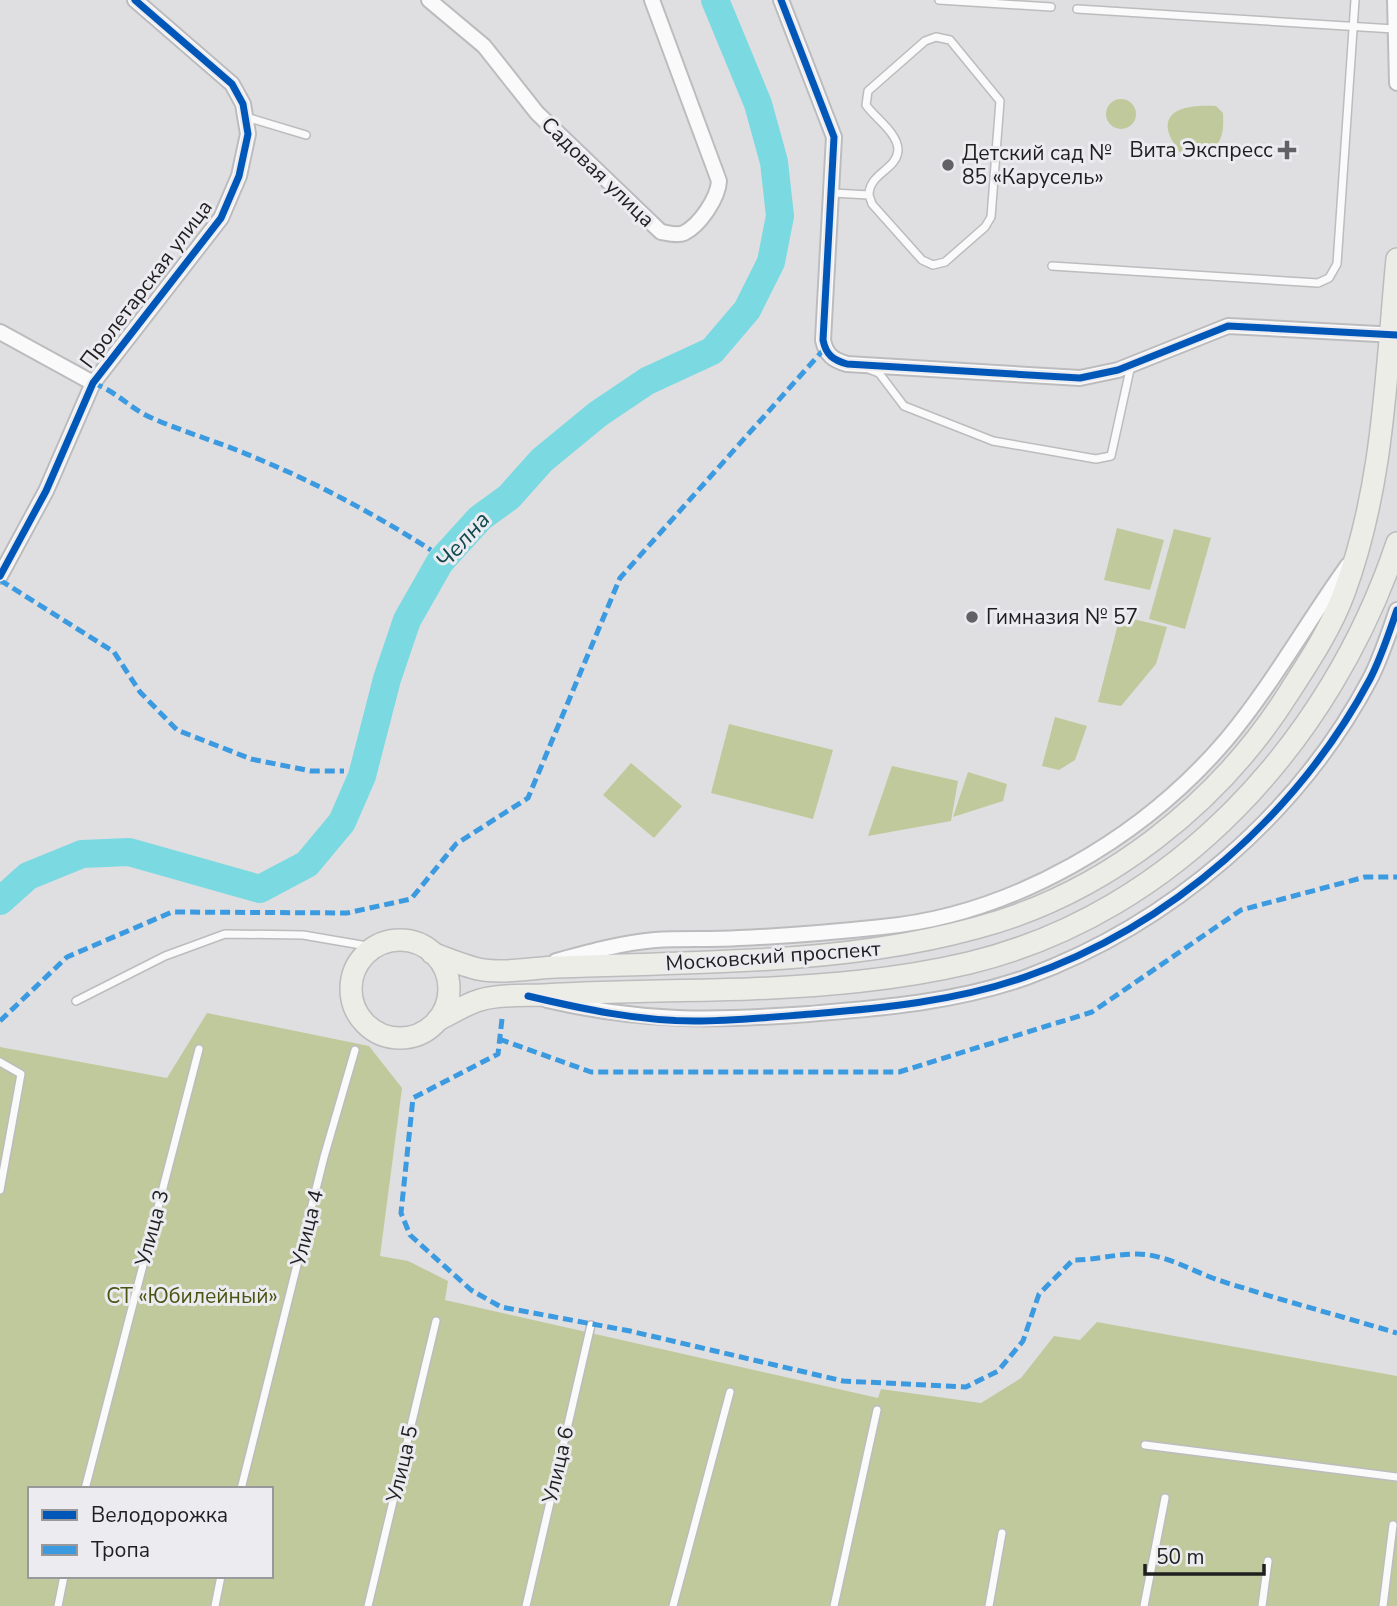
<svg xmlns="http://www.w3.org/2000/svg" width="1397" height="1606" font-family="'Nunito Sans',sans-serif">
<rect width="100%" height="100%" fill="#dfdfe1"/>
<g fill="#c0c99b" fill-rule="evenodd">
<circle cx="1121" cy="114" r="15"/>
<path d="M1216,106L1223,113C1224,135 1222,146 1201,155C1194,158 1191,159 1184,157C1150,118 1173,103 1216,106Z"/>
<path d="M1117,528L1164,540L1150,590L1104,580Z"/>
<path d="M1174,529L1211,538L1185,629L1149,619Z"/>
<path d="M1120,616L1167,627L1156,664L1121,706L1098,702Z"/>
<path d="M1055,717L1087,726L1075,760L1059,770L1042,766Z"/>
<path d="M729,724L833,750L813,819L711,793Z"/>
<path d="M631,763L682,806L654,838L603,795Z"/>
<path d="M892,766L958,781L951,821L868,836Z"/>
<path d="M968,772L1007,784L1003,801L953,817Z"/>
<path d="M207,1013L369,1046L402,1088L380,1256L408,1261L448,1281L445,1300L878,1398L881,1389L981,1403L1021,1378L1054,1336L1080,1340L1097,1322L1397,1376V1606H0V1047L167,1078ZM30,1489H271V1576H30Z"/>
</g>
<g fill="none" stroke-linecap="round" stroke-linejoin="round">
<path stroke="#7bd9e2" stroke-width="28" d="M0,901L28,876L82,854L129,852L260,889L307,864L342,822L362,776L387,679L407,620L440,562L480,518L509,497L542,460L598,414L647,381L712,351L747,310L771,262L780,216L774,162L758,104L715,0"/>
<defs>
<g id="service">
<path d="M939,0L1051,7"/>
<path d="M1077,9L1394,29"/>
<path d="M246,117L306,135"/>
<path d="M833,193L869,195L872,204L922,260L933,265L945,262L985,227L991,217L1000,101L950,40L936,37L925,41L868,91L866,105C875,118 898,133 898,150C897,170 869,173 869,195"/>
<path d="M1052,266L1318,283L1329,278L1337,264L1355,0"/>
<path d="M871,370L879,373L904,406L993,441L1096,459L1111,456L1131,365"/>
<path d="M76,1001L165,956L225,934L303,935L373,947"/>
<path d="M0,1062L21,1074L0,1190"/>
<path d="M1145,1445L1397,1477"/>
<path d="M85,1489L199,1049"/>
<path d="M241,1489L324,1157L355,1050"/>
<path d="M58,1606L64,1576"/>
<path d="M215,1606L221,1576"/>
<path d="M368,1606L436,1321"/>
<path d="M526,1606L591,1325"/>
<path d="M673,1606L730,1392"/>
<path d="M834,1606L877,1410"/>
<path d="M989,1606L1002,1533"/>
<path d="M1144,1606L1165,1498"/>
<path d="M1262,1606L1268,1561"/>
<path d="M1383,1606L1393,1525"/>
</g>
<g id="minor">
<path d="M429,0L484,46L537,113L661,232C668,233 677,236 684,233C700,225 718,198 719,181L652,0"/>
<path d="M781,0L834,137L823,340C826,355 833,360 847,364L1080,378L1118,370L1228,326L1397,335"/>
<path d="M1395,0L1397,83"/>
<path d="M0,332L93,383"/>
<path d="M0,576L46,491L93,383L221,218L239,176L248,134L243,104L232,84L135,0"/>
<path d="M556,961C589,952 621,943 655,940C683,938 711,940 739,938C787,936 835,932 882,927C1012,915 1143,838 1227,739C1272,685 1307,622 1348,565"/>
<path d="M547,1000C641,1022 713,1021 809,1014C882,1008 957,1002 1027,977C1170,924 1298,815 1370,679C1381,658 1389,633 1397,610"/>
</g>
<g id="secondary">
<circle cx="400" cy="989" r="49"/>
<path d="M432,953C447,959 462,965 478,969C502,974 532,968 556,967C615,965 673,964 732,961C814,958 896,950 976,928C1105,894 1220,803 1290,691C1310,660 1331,628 1344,593C1384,485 1386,372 1397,259"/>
<path d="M438,1020C452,1013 466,1004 480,1000C499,994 524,996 544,995C612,991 681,991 749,989C823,986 897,980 969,963C1176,913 1331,740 1397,543"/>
</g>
</defs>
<use href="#service" stroke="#bcbcbe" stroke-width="10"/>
<use href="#minor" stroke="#bcbcbe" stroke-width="18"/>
<use href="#secondary" stroke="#bcbcbe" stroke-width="24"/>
<use href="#service" stroke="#fafafa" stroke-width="7"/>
<use href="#minor" stroke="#fafafa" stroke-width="14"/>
<use href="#secondary" stroke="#edede7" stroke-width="21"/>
<g stroke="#3c9be0" stroke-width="5" stroke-dasharray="10 5" stroke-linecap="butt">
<path d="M93,383C118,392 130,409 152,418C186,433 222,443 256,458C317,483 376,515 431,550"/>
<path d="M0,580L114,652L140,692L177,730L251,759L311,771H344"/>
<path d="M502,1019L498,1054L413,1098L401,1213L410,1235L471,1290L501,1307L630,1331L843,1381L966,1387L998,1371L1023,1341L1039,1294L1073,1260C1095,1260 1115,1254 1137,1254C1165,1254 1192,1271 1218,1280C1277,1299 1337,1315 1397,1333"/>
<path d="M0,1021L67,957L172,912L347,913L411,899L456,844L528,798L620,578L825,348"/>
<path d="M499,1039L591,1072H899L1092,1012L1241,910L1365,877H1397"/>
</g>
<defs>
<g id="cycleway">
<path d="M781,0L834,137L823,340C826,355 833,360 847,364L1080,378L1118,370L1228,326L1397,335"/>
<path d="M0,576L46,491L93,383L221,218L239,176L248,134L243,104L232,84L135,0"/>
<path d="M528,996C583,1009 638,1021 695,1021C734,1021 773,1017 812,1014C883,1008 957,1001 1025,977C1170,927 1298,814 1370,679C1381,658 1389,633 1397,610"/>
</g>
</defs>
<use href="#cycleway" stroke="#ebebf0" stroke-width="11"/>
<use href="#cycleway" stroke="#0057b8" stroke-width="7"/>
</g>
<g fill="#626264" stroke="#ebebf0" stroke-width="2.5">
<path d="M1283.5 139.5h7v7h7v7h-7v7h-7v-7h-7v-7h7z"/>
<circle cx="948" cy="165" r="7"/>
<circle cx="972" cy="617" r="7"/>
</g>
<g text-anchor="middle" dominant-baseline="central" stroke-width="6" stroke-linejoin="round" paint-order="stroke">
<g font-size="21" fill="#1f1f20" stroke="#ebebf0" text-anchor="start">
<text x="1273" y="150" text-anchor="end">Вита Экспресс</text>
<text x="962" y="153">Детский сад №<tspan x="962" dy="24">85 «Карусель»</tspan></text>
<text x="986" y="617">Гимназия № 57</text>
</g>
<g font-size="21" fill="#1f1f20" stroke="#ebebf0">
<text transform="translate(598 172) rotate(44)">Садовая улица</text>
<text transform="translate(146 284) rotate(-53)">Пролетарская улица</text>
<text transform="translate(773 956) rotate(-4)">Московский проспект</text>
<text transform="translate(152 1228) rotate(-75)">Улица 3</text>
<text transform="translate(307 1228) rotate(-76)">Улица 4</text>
<text transform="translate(402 1464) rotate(-77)">Улица 5</text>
<text transform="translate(558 1465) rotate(-77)">Улица 6</text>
</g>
<g font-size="21" fill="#495413" stroke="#ebebf0">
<text x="192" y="1296">СТ «Юбилейный»</text>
</g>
<g font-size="23" font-style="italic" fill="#0e4a4f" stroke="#ebebf0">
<text transform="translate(463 540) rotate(-48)">Челна</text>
</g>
</g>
<rect x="28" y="1487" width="245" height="91" fill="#ebebf0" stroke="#99999d" stroke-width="2"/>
<rect x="42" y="1510" width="35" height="10" fill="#0057b8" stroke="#99999d" stroke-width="2"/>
<text x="91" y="1522" font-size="21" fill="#1f1f20">Велодорожка</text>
<rect x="42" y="1545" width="35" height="10" fill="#3c9be0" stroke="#99999d" stroke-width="2"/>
<text x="91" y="1557" font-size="21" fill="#1f1f20">Тропа</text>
<path d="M1145 1564v10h119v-10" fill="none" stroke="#1f1f20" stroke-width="3.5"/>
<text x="1156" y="1564" font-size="21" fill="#1f1f20" stroke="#ebebf0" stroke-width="5" paint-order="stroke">50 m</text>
</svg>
